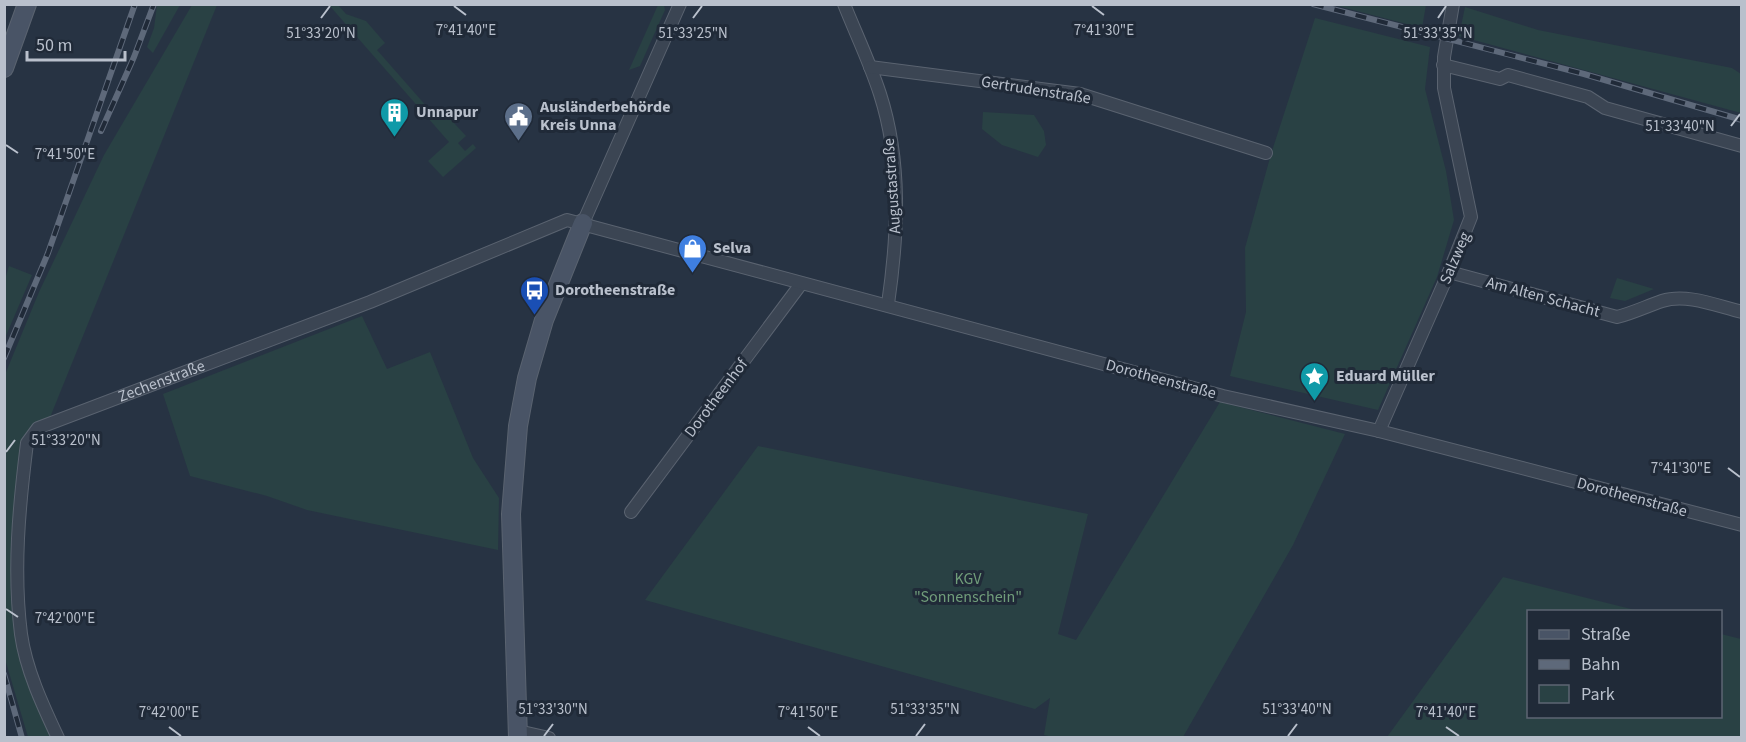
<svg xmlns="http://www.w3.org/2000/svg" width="1746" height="742" font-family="'Source Sans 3',sans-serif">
<rect width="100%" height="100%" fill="#273343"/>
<g fill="#294144">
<path d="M157,5H180L153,53L147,47L154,28Z"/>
<path d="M192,5H217L51,415L47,424L27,443L16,560L21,636L58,737H28L5,659L4,377L39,292L104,155Z"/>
<path d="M329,5H338L346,14L366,21L385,43L377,50L435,116L442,110L466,136L458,143L465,151L473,144L476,148L443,177L428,161L449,142Z"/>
<path d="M658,5H664L665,10L640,66L629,70Z"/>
<path d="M1334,5H1426L1422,28Z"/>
<path d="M1465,7L1538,30L1732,68L1741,74V113L1459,36Z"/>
<path d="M1315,18L1430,47L1425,89L1446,171L1454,220L1437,277L1378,410L1230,376L1246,312L1245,248L1271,154Z"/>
<path d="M983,112L1034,115L1044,131L1046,145L1038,157L1002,145L982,129Z"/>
<path d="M9,266L32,275L5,338V279Z"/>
<path d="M1617,278L1654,289L1625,301L1610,298Z"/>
<path d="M362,316L387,369L430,352L473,458L499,498L498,550L307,510L267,496L190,476L163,394Z"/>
<path d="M1220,402L1345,434L1293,545L1183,737H1052L1044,735L1050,698L1035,709L645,600L758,446L1088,514L1058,634L1076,640Z"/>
<path d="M1503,577L1639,611L1528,612V716H1720L1721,634L1741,639V737H1387Z"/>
</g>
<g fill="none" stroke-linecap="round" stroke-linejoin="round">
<defs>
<g id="street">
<path d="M844,4C856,34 870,63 880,94C902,162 898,235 888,304"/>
<path d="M1443,65L1500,79L1508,75L1588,97L1605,108L1742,146"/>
<path d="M870,67L1080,94L1266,153"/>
<path d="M583,223L680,4"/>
<path d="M1449,272L1617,317C1633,313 1647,306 1662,301C1687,293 1717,306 1742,312"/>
<path d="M1379,431L1449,272L1471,217L1444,88V57L1453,4"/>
<path d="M631,512L801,284"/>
<path d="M518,731L549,738"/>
<path id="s1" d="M58,738C43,706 26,670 21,634C13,570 19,507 27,443L38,428L370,302L567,220L1223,396L1379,431L1742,525"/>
</g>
<g id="secondary">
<path d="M4,68L27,4"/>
<path d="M518,738L511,514L518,426L527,378L544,320L583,223"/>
</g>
</defs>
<use href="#street" stroke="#5a6370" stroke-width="14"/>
<use href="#secondary" stroke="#5a6370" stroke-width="20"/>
<use href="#street" stroke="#3b4553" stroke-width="12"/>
<use href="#secondary" stroke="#495466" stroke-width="18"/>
<defs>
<g id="rail">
<path d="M1313,4L1584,74L1742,120"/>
<path d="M101,131L134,57L154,4"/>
<path d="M4,358L48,253L135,4"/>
<path d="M4,674L22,738"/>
</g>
</defs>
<use href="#rail" stroke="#5e697a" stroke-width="6"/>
<use href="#rail" stroke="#202a38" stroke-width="4" stroke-dasharray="11" stroke-linecap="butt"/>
</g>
<path fill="none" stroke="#b9c0cc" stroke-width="2" d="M454,6L466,15M1092,6L1104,15M321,18L330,6M693,18L702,6M1438,18L1446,6M1731,126L1740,114M6,145L18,153M6,452L15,440M1728,468L1740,477M6,609L18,617M169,727L181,736M808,727L820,736M1446,727L1459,736M544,736L553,724M916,736L925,724M1288,736L1297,724"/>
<defs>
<symbol id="building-pin" viewBox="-11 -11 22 30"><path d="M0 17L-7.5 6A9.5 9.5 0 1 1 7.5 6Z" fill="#0f9aa8" stroke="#202a38"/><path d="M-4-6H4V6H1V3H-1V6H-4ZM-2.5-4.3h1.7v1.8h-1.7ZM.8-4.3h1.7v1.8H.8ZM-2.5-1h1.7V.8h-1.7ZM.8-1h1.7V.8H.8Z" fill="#fff"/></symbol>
<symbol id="civic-pin" viewBox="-11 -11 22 30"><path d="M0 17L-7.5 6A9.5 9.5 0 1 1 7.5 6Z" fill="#5c6f8a" stroke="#202a38"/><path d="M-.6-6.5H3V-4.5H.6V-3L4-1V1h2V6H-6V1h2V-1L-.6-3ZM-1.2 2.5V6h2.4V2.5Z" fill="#fff"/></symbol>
<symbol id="shop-pin" viewBox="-11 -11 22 30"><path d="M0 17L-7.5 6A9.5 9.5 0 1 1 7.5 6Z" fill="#3f7fe0" stroke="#202a38"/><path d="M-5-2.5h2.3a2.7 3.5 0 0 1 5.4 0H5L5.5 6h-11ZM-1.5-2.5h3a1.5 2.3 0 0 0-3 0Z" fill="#fff"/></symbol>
<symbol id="bus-pin" viewBox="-11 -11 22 30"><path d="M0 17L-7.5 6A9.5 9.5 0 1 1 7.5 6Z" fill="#1a4fb4" stroke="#202a38"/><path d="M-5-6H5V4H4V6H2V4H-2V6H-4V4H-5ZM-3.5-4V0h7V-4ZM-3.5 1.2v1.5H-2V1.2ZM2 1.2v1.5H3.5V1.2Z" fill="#fff"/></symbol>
<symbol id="sight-pin" viewBox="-11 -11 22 30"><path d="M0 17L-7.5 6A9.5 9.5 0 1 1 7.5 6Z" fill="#0f9aa8" stroke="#202a38"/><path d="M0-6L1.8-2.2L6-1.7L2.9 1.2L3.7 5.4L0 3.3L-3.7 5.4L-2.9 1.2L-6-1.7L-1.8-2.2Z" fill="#fff"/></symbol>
</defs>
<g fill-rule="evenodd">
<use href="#building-pin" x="378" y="96" width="33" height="45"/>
<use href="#civic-pin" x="502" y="100" width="33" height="45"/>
<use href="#shop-pin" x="676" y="232" width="33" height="45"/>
<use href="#bus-pin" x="518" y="274" width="33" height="45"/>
<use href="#sight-pin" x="1298" y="360" width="33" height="45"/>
</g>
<g text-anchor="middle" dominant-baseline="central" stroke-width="6" stroke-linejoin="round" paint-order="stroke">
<g font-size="16" fill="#b9c0cc" stroke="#202a38">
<text transform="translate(1036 90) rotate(9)">Gertrudenstraße</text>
<text transform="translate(892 186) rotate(-94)">Augustastraße</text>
<text transform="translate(1455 258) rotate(-67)">Salzweg</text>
<text transform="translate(1543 297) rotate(15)">Am Alten Schacht</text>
<text transform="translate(1161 379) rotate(15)">Dorotheenstraße</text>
<text stroke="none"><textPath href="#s1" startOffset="453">Zechenstraße</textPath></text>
<text transform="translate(716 398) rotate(-53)">Dorotheenhof</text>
<text transform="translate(1632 497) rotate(15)">Dorotheenstraße</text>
</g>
<g font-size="16" font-weight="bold" fill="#b9c0cc" stroke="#202a38" text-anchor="start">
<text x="540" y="107">Ausländerbehörde<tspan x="540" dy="18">Kreis Unna</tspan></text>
<text x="416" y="112">Unnapur</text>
<text x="713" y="248">Selva</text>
<text x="555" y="290">Dorotheenstraße</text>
<text x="1336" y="376">Eduard Müller</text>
</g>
<g font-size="16" fill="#709d7a" stroke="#202a38">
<text x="968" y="579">KGV<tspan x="968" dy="18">"Sonnenschein"</tspan></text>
</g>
</g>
<g font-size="15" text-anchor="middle" fill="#b9c0cc" stroke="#202a38" stroke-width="6" stroke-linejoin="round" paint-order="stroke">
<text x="466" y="35">7°41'40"E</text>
<text x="1104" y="35">7°41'30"E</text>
<text x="321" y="38">51°33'20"N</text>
<text x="693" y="38">51°33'25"N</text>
<text x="1438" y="38">51°33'35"N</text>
<text x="1680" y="131">51°33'40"N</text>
<text x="65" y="159">7°41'50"E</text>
<text x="66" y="445">51°33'20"N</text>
<text x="1681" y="473">7°41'30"E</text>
<text x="65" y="623">7°42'00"E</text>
<text x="553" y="714">51°33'30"N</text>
<text x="925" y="714">51°33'35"N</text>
<text x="1297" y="714">51°33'40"N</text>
<text x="169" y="717">7°42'00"E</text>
<text x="808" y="717">7°41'50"E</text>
<text x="1446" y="717">7°41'40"E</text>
</g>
<rect width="1746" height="742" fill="none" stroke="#b9c0cc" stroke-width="12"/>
<rect x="1527" y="610" width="195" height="108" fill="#202a38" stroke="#5d6673" stroke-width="1.5"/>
<rect x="1539" y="630" width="30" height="9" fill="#495466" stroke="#5d6673" stroke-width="1.5"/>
<text x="1581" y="640" font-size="18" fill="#b9c0cc">Straße</text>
<rect x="1539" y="660" width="30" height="9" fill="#5e697a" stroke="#5d6673" stroke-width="1.5"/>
<text x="1581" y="670" font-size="18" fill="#b9c0cc">Bahn</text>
<rect x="1539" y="685" width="30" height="18" fill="#294144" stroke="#5d6673" stroke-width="1.5"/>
<text x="1581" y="700" font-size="18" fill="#b9c0cc">Park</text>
<path d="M27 51v9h98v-9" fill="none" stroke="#b9c0cc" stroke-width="3"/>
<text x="36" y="51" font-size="18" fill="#b9c0cc" stroke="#202a38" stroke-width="4.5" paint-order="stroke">50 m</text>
</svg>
